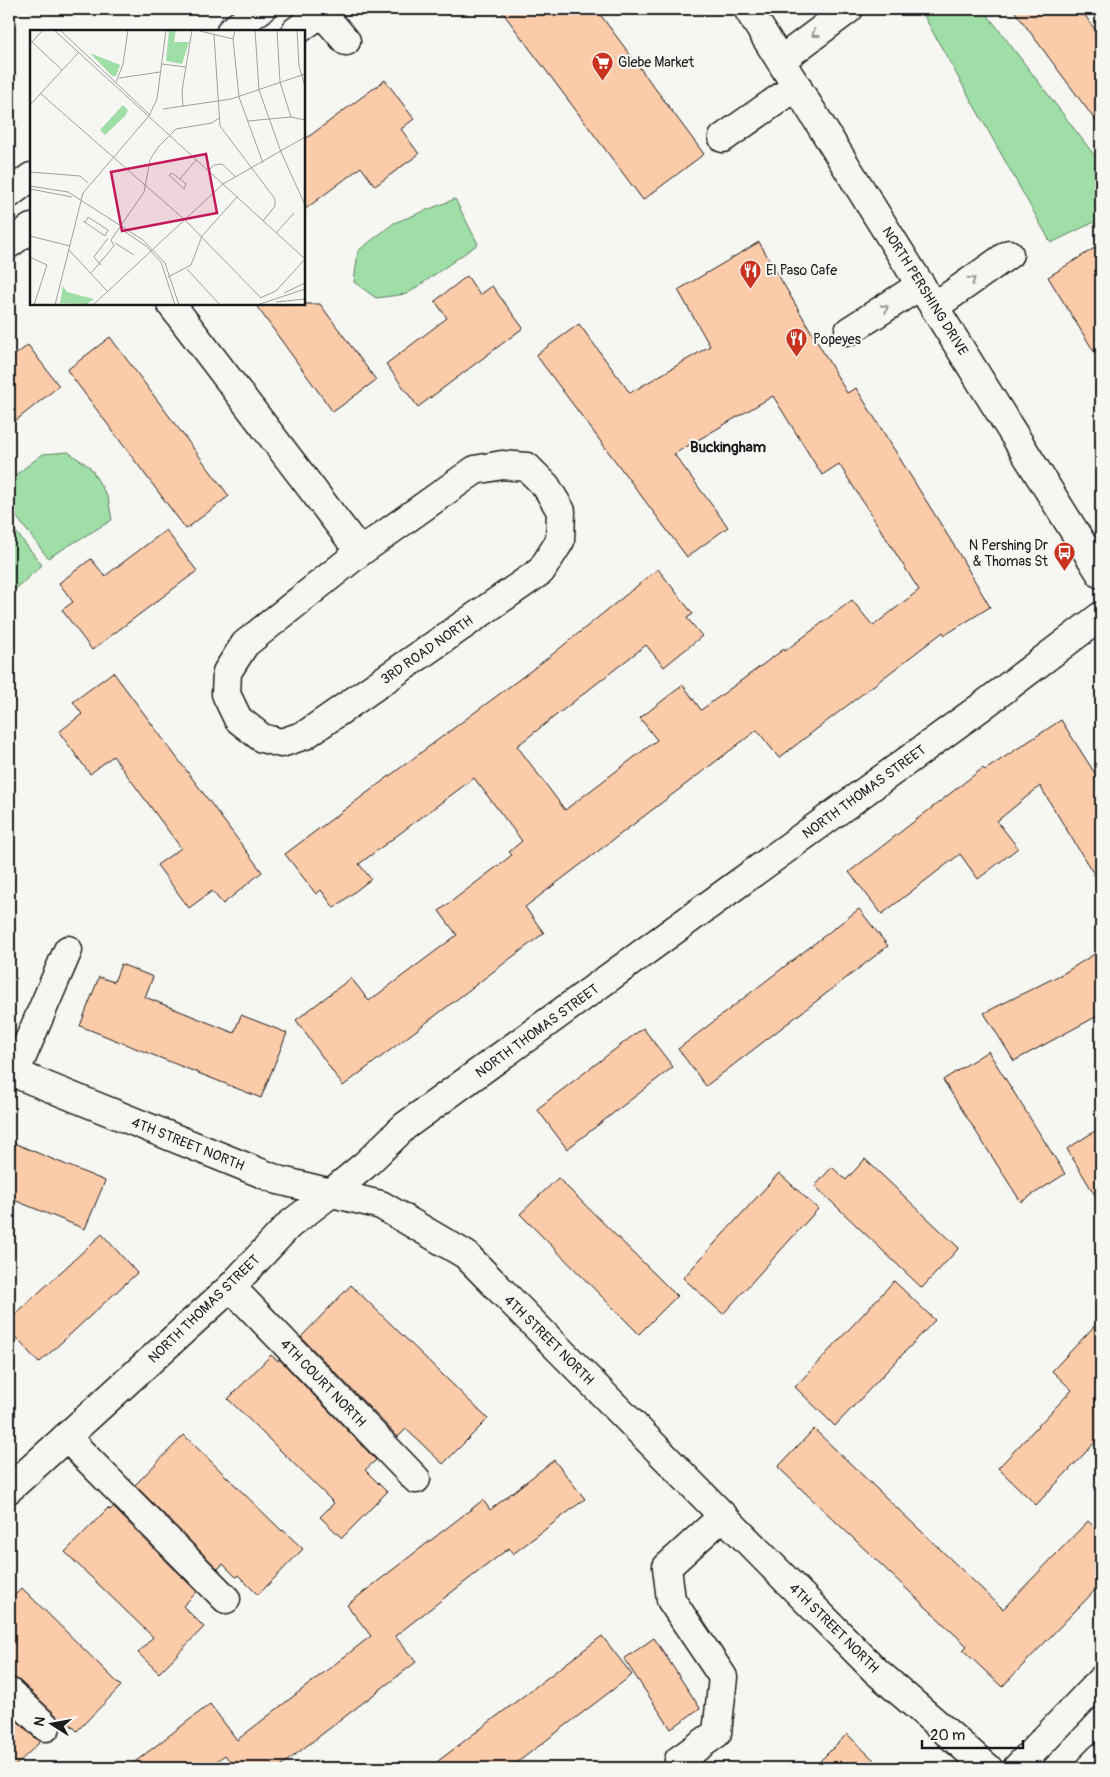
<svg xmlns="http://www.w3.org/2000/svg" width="1110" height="1777" font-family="Pangolin,sans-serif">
<rect width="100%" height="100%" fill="#f6f6f2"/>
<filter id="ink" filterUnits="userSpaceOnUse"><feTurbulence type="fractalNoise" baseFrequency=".02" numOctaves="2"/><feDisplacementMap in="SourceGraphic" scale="10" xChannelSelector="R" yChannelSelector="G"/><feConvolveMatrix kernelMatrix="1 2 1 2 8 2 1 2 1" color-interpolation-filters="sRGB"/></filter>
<g filter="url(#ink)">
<g fill="#9fdfa7" stroke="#5e7e62">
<path d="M920,9H983L1101,164V232L1094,222L1051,243Z"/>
<path d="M455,199L478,244L407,294L376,298L354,282L358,251L394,223Z"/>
<path d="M68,452L90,467L108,498L112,520L48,558L9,507V480L43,454Z"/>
<path d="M9,523L42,565L9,595Z"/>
</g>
<g fill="#fbcbaa" stroke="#1c1c1c">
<path d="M500,9H596L704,154L643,200Z"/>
<path d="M1013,9H1080L1084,14L1101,38V128Z"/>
<path d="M385,80L414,119L401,129L419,154L375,186L361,167L304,210V140Z"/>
<path d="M759,242L847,393L856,388L958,552L990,607L945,635L943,632L779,758L757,730L525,907L544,933L343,1086L296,1020L351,978L369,1001L457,935L439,911L512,855L509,852L522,841L474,778L359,864L371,879L334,908L321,890L316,894L285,854L549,657L658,569L693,614L687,618L702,636L664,667L646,645L517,746L565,810L657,740L640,718L683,685L701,710L784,649L785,651L852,600L873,626L919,590L839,464L822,475L773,396L674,454L728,527L687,557L536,355L579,324L630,393L710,346L678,290Z"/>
<path d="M1101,244V363L1048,277Z"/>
<path d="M467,276L480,295L492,286L523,328L418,407L386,364L447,318L435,301Z"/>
<path d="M255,304H320L376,380L333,412Z"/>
<path d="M110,337L229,496L186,529L67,370Z"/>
<path d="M28,345L59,386L9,426V360Z"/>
<path d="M166,530L197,571L92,650L62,610L73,602L59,583L91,559L105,576Z"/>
<path d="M113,672L262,872L223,904L212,891L189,908L157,865L181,848L113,756L90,774L59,732L82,714L73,702Z"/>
<path d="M1061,720L1101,783V886L1040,786L997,821L1018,848L978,879L960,854L882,914L849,872L983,768L985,770Z"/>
<path d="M859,909L888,946L706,1086L678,1049Z"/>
<path d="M1101,950V1014L1014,1061L984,1013L1064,973Z"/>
<path d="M121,964L153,977L145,997L234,1033L241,1015L287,1033L261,1098L80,1026L99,977L114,982Z"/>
<path d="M643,1028L673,1067L567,1149L537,1109Z"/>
<path d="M988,1051L1065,1174L1021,1202L943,1080Z"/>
<path d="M1101,1127V1205L1067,1149Z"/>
<path d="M9,1141L105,1181L85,1229L9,1198Z"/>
<path d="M865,1159L959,1248L922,1288L815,1186L832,1167L846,1180Z"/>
<path d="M779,1173L818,1209L723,1314L683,1278Z"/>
<path d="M558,1178L677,1296L639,1334L520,1214Z"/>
<path d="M102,1234L137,1273L39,1363L9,1330V1320Z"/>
<path d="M894,1281L935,1320L835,1426L795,1387Z"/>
<path d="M351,1285L488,1419L443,1464L406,1429L398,1437L301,1337Z"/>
<path d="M1101,1319V1436L1036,1505L998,1468L1072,1390L1052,1371Z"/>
<path d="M271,1355L278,1361L279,1359L376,1460L365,1470L387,1492L342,1538L320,1517L334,1503L228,1399Z"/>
<path d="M814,1429L1003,1609L1088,1521L1101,1534V1584L1002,1687L963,1650L967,1646L778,1467Z"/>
<path d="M184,1435L282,1531L283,1530L303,1549L258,1595L238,1575L236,1577L223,1564L218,1569L135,1485Z"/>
<path d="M554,1460L585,1499L513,1554L509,1548L395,1636L416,1662L278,1768H235L225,1755L208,1768H127L210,1704L237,1740L371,1636L347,1605L483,1500L490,1510Z"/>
<path d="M113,1507L197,1592L183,1606L204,1627L159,1673L138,1653L153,1637L65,1552L108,1508L110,1510Z"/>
<path d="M22,1588L121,1686L77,1731L64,1718L61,1722L57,1716L20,1681L13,1677H9V1601Z"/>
<path d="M602,1636L632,1675L510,1768H429Z"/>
<path d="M654,1638L700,1708L671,1729L624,1659Z"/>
<path d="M9,1713L35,1738L41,1741L13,1768H9Z"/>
<path d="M847,1734L882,1768H813Z"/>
</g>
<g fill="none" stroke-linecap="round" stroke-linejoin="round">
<defs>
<g id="minor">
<path d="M748,9L1101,574"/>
<path d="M322,13L346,41"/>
<path d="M781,60L849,9"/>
<path d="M723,138L797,86"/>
<path d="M171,304L360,552"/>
<path d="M934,307L1009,254"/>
<path d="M849,331L921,285"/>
<path d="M502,465L527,467L546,486L561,511L560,541L541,571L305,735L281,743L262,738L238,719L226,694L227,672L245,644L360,552L475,470Z"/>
<path d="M9,1071L278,1180L381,1205L466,1255L876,1671L988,1768"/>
<path d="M15,1073L68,950"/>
<path d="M231,1287L416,1479"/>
<path d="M66,1437L226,1599"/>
<path d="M9,1489L231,1287L289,1225L331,1193L366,1164L405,1126L981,707L1101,616"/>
<path d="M9,1692L46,1727"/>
<path d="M679,1760L717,1733L723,1677L671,1600L667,1567L723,1516"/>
</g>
<g id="major">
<path d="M231,31L261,9"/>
<path d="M296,31L327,9"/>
<path d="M9,194L31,177"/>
<path d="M9,244L31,228"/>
<path d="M1017,1768L1101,1680"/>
<path d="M1090,1768L1101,1757"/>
</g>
</defs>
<use href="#minor" stroke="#1c1c1c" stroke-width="31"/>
<use href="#major" stroke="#1c1c1c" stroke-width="31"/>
<use href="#minor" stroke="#f6f6f2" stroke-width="28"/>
<use href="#major" stroke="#f6f6f2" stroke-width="28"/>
</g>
<defs><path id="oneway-chevron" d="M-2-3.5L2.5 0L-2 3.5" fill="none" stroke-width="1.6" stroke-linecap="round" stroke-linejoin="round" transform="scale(1.25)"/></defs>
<g stroke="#949492">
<use href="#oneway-chevron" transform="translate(815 34) rotate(143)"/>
<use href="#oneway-chevron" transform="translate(972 280) rotate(-35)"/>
<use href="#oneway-chevron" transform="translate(885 308) rotate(-32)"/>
</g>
</g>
<defs>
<symbol id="supermarket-pin" viewBox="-11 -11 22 30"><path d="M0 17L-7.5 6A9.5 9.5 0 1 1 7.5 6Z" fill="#c8321e" stroke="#f6f6f2"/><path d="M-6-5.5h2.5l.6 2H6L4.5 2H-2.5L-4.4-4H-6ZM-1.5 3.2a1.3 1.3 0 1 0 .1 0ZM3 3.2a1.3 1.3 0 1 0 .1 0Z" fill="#fff"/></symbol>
<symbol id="restaurant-pin" viewBox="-11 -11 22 30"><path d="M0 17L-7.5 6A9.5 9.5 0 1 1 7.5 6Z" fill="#c8321e" stroke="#f6f6f2"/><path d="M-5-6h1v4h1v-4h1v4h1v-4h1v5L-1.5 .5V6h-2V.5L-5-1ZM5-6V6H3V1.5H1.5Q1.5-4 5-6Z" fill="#fff"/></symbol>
<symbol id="bus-pin" viewBox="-11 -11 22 30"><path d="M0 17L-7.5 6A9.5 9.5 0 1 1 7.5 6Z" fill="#c8321e" stroke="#f6f6f2"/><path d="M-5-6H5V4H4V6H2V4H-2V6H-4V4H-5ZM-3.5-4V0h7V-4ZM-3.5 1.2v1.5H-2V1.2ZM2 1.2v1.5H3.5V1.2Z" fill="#fff"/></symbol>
</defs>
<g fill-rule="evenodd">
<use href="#supermarket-pin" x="590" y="50" width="25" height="34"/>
<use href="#restaurant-pin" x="738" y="258" width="25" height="34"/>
<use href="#restaurant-pin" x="784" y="326" width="25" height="34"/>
<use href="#bus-pin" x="1052" y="540" width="25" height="34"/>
</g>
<g text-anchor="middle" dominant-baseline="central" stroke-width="4" stroke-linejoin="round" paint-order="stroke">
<g font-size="14" fill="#1c1c1c" stroke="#f6f6f2" text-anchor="start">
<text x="618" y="62">Glebe Market</text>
<text x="766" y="270">El Paso Cafe</text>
<text x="813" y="339">Popeyes</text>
<text x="1048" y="545" text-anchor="end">N Pershing Dr<tspan x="1048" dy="16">&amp; Thomas St</tspan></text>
</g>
<g font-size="14" fill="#1c1c1c" stroke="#f6f6f2">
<text transform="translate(925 291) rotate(58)">NORTH PERSHING DRIVE</text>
<text transform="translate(427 650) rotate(-35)">3RD ROAD NORTH</text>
<text transform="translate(864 792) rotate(-36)">NORTH THOMAS STREET</text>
<text transform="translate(537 1031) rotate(-36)">NORTH THOMAS STREET</text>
<text transform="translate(188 1144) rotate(22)">4TH STREET NORTH</text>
<text transform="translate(204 1309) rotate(-44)">NORTH THOMAS STREET</text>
<text transform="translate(549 1340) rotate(45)">4TH STREET NORTH</text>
<text transform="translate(323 1383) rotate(46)">4TH COURT NORTH</text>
<text transform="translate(834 1628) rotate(45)">4TH STREET NORTH</text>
</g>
<g font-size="15" font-weight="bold" fill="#1c1c1c" stroke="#f6f6f2">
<text x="728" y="447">Buckingham</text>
</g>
</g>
<g transform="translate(30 30)">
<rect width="275" height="275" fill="#f6f6f2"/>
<path d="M139,0H146L144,12H159L152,34L136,31ZM60,23L90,35L86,46H82ZM93,75L98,80L95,86L75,105L70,100ZM33,256L37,262L64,269L57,274L30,273Z" fill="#9fdfa7"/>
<path fill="none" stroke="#9f9f9c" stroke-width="1" d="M24,0L275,229M30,0L120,85M166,0L203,9M205,0L203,9L209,67L233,133M225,0L229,60L251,122L275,175M247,0L250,52L261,87M267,0L269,36L275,56M184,5L190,96L245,169V176L233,191M0,10L32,40M2,12L13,0M132,34L156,37M89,48L130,42M86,52L93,34L98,0M10,63L155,190L231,268M0,75L49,22M153,77L152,61L162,0M133,79L201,69L275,44M119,86L127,69L136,0M218,91L261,87L275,90M0,99V132M180,139L184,135L192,134L206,147M0,142L50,146L58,153M150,149L142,143L139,145L154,159L156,154L150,149L166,130M0,156L38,162L113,210L135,233L149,275M0,159L42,167M53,191L75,206M55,193L58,187L78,200L75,206M94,201L116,216L131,232L145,275M246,203L264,183M0,206L40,216M85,213L104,225M39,220L77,261M0,227L17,235L4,275M71,235L64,227L78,208M157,239L190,275M61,243L84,216L81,210L114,162L120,130L128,117L146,99L182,93L189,88M138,247L161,235L172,206L207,167M254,263L275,253M230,268L246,261L275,229M246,272L275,269M25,275L53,163L118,87M63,275L193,154L275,107M227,275L275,259"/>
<path fill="#c2185b" fill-opacity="0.15" stroke="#c2185b" stroke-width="2.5" d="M176,124L187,183L92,201L81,142Z"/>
<rect width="275" height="275" fill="none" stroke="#1c1c1c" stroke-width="2.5"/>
</g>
<rect width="1110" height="1777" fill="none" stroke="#f6f6f2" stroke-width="30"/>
<rect x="15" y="15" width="1080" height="1747" fill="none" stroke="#1c1c1c" stroke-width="2" filter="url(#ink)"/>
<g transform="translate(52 1724) rotate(281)" stroke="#f6f6f2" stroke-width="4" paint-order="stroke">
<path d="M0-4L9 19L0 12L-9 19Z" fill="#1c1c1c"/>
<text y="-8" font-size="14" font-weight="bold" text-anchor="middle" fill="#1c1c1c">N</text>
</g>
<path d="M922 1740v8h101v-8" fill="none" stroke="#1c1c1c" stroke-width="2.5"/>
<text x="930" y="1740" font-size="15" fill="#1c1c1c" stroke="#f6f6f2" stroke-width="4" paint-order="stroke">20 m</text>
</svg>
